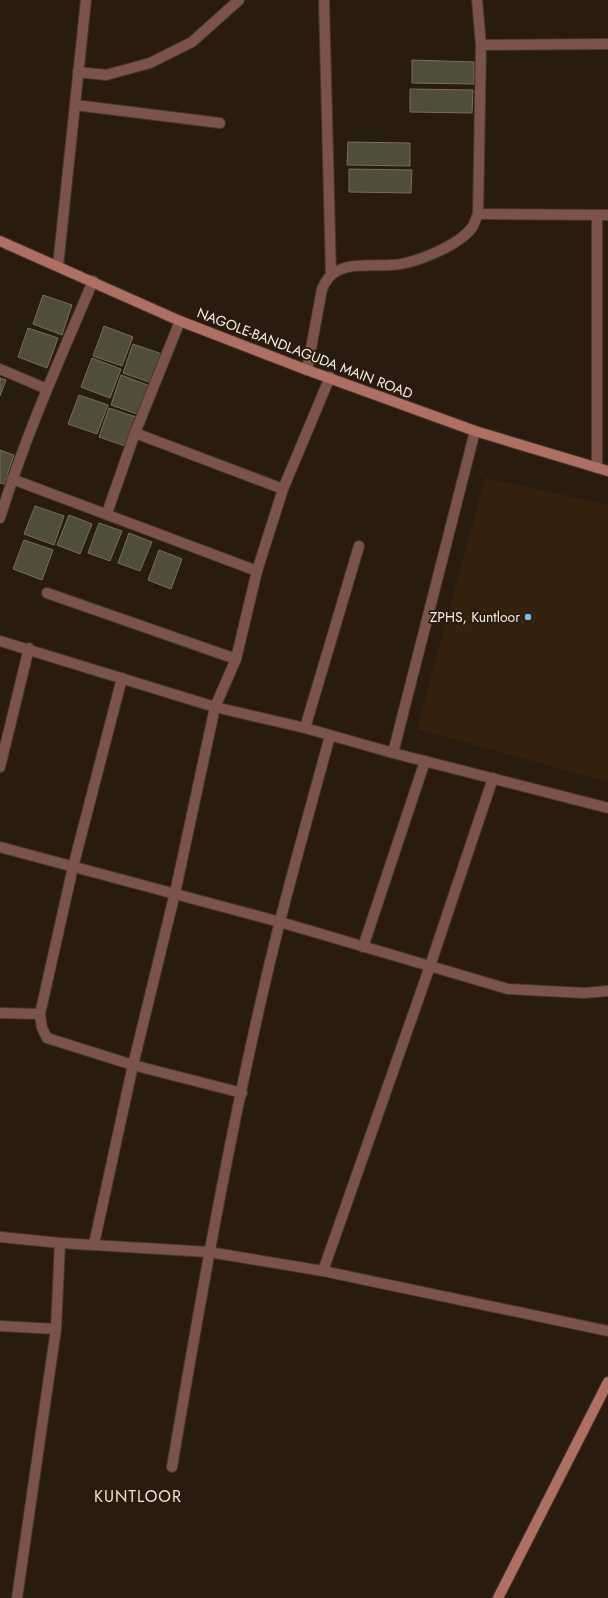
<svg xmlns="http://www.w3.org/2000/svg" width="608" height="1598" font-family="Jost,sans-serif">
<rect width="100%" height="100%" fill="#291c0f"/>
<path fill="#34220f" d="M485,478L608,505V782L417,729Z"/>
<g fill="#504d3a" stroke="#726f5b">
<path d="M412,60L474,62V84L412,83Z"/>
<path d="M410,89L473,90L472,113L410,112Z"/>
<path d="M348,142L410,143V166L347,165Z"/>
<path d="M349,169L412,170L411,193L349,192Z"/>
<path d="M43,295L72,305L62,335L33,324Z"/>
<path d="M104,326L133,337L122,366L93,356Z"/>
<path d="M28,328L58,338L47,368L18,357Z"/>
<path d="M133,344L162,354L152,383L123,373Z"/>
<path d="M92,358L121,369L110,398L81,387Z"/>
<path d="M121,375L150,386L140,415L111,405Z"/>
<path d="M0,378L6,380L0,396Z"/>
<path d="M79,395L108,405L97,434L68,424Z"/>
<path d="M109,408L139,418L128,447L99,437Z"/>
<path d="M0,450L14,455L4,484L0,483Z"/>
<path d="M35,506L64,516L54,545L24,534Z"/>
<path d="M69,515L92,524L80,554L57,545Z"/>
<path d="M99,523L122,531L110,561L88,553Z"/>
<path d="M129,533L152,542L140,571L118,563Z"/>
<path d="M24,540L53,550L42,580L13,569Z"/>
<path d="M159,550L182,559L171,589L148,580Z"/>
</g>
<g fill="none" stroke-linecap="round" stroke-linejoin="round">
<defs>
<g id="street">
<path d="M324,0L331,275"/>
<path d="M481,45L608,44"/>
<path d="M78,72L106,75L150,63L192,42L239,0"/>
<path d="M75,105L220,123"/>
<path d="M478,214L608,215"/>
<path d="M597,215V468"/>
<path d="M58,266L86,0"/>
<path d="M0,369L47,389"/>
<path d="M307,370L322,289C325,282 329,275 337,271C352,263 375,266 392,265C414,264 461,245 473,226C475,222 476,218 478,214L481,45L477,0"/>
<path d="M135,433L283,489"/>
<path d="M12,479L257,571"/>
<path d="M107,513L135,433L180,321"/>
<path d="M0,518C25,436 60,359 93,281"/>
<path d="M47,593L236,659"/>
<path d="M0,641L215,707L305,728L393,753L608,808"/>
<path d="M122,678L73,867L40,1014L42,1028L47,1038L133,1065L242,1093"/>
<path d="M305,728L359,546"/>
<path d="M393,753L475,431"/>
<path d="M0,767L29,648"/>
<path d="M0,847L280,922L508,989L584,993L608,991"/>
<path d="M363,947L425,761"/>
<path d="M0,1013L40,1014"/>
<path d="M0,1237L60,1243L209,1252L323,1271L608,1331"/>
<path d="M94,1244L133,1065L175,893L215,707L236,659L257,571L283,489L330,377"/>
<path d="M323,1271L430,966L493,778"/>
<path d="M0,1326L56,1329"/>
<path d="M172,1467C203,1284 235,1101 280,921C296,859 313,798 330,736"/>
<path d="M17,1598L56,1329L60,1243"/>
</g>
<g id="secondary">
<path d="M0,241L180,321L307,370L475,431L608,471"/>
<path d="M498,1598L608,1382"/>
</g>
</defs>
<use href="#street" stroke="#46392d" stroke-width="12"/>
<use href="#secondary" stroke="#46392d" stroke-width="12"/>
<use href="#street" stroke="#7b534b" stroke-width="10"/>
<use href="#secondary" stroke="#af6f62" stroke-width="10"/>
</g>
<circle fill="#70c2f4" stroke="#291c0f" stroke-width="1.5" cx="528" cy="617" r="4"/>
<g text-anchor="middle" dominant-baseline="central" stroke-width="3.5" stroke-linejoin="round" paint-order="stroke">
<g font-size="14" fill="#f7ede5" stroke="#291c0f">
<text transform="translate(305 353) rotate(21)">NAGOLE-BANDLAGUDA MAIN ROAD</text>
</g>
<g font-size="14" fill="#f7ede5" stroke="#291c0f" text-anchor="end">
<text x="520" y="617">ZPHS, Kuntloor</text>
</g>
<g font-size="16" letter-spacing="1" fill="#f3e0cf" stroke="#291c0f">
<text x="138" y="1496">KUNTLOOR</text>
</g>
</g>
</svg>
